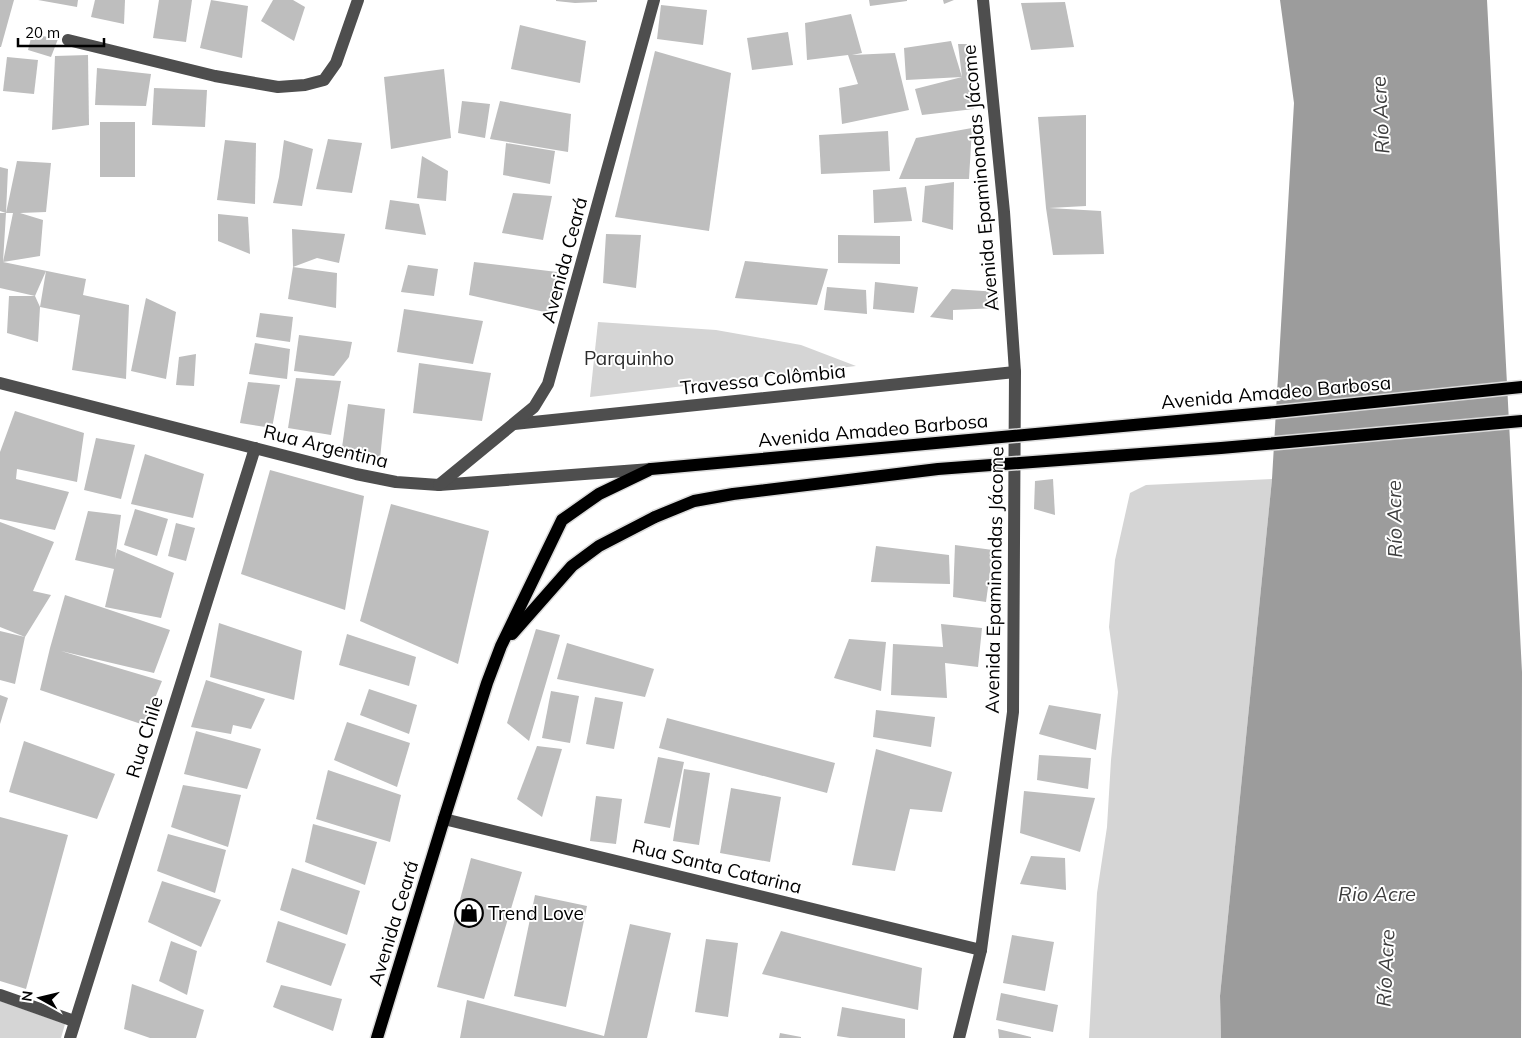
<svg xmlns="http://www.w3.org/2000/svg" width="1522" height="1038" font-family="Mulish,sans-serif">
<rect width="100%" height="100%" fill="#fff"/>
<g fill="#d5d5d5">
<path d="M598,322L716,330L801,345L856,366L590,397Z"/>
<path d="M1272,479L1220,996L1221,1038H1089L1097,893L1107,827L1111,760L1118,692L1109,627L1115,560L1130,493L1146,485Z"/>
<path d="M0,1001L65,1024L61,1038H0Z"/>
</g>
<path fill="#9c9c9c" d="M1280,0H1487L1522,672L1521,1038H1221L1220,996L1272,479L1294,103Z"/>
<g fill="#bebebe" fill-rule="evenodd">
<path d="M0,0H14L1,47H0Z"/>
<path d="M38,0H78L77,7Z"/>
<path d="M95,0H125L124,24L91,17Z"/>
<path d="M159,0H192L186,42L153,38Z"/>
<path d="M211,0L248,6L242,58L200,48Z"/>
<path d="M273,0H293L305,7L294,41L261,21Z"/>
<path d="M556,0H597V2L575,3L556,1Z"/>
<path d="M869,0H907V1L870,6Z"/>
<path d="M943,0H954L944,4Z"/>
<path d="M1065,2L1074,47L1031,50L1021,3Z"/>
<path d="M661,5L707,10L703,45L657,39Z"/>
<path d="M851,14L862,53L852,55L895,53L909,110L842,124L839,88L858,84L848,55L807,60L805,23Z"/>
<path d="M520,25L586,41L580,83L511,69Z"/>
<path d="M788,32L793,65L752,70L747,38Z"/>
<path d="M32,34L58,39L51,57L28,50Z"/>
<path d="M951,41L962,77L958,44H967L974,109L922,115L915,89L962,77L906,80L904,48Z"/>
<path d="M655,51L731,73L709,231L615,217Z"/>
<path d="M88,55L89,125L52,130L55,56Z"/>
<path d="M7,57L38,60L34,94L3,91Z"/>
<path d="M97,68L151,74L146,106L95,105Z"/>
<path d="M444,69L451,138L391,149L384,77Z"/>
<path d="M154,88L207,90L205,127L152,125Z"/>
<path d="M462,101L490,104L485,138L458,133Z"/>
<path d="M500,101L571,114L568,152L490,139Z"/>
<path d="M1086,115V206L1049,208L1101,211L1104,254L1053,255L1046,208L1038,117Z"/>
<rect x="100" y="122" width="35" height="55"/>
<path d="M972,128L969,179H899L916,138Z"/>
<path d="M888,131L890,171L821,174L819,135Z"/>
<path d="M328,139L362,143L352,193L316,189Z"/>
<path d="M225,140L256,143L255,204L217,200Z"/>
<path d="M284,140L313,149L302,206L273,203L279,177Z"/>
<path d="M506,143L555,151L550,184L503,175Z"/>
<path d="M422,156L448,171L446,201L417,198Z"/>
<path d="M17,161L51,163L46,212L20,213L43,220L40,256L3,262L86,279L83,295L129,305L126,379L72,370L80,315L40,307L38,342L7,333L9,296H35L40,307L46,271L35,296L0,288V213H6L0,211V167L8,169L6,213ZM6,213H13L3,262Z"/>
<path d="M954,182L953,230L922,222L925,186Z"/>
<path d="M906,187L912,221L874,223L873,190Z"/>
<path d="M513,193L552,196L543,240L502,233Z"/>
<path d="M390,200L419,204L426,235L385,229Z"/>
<path d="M218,214L248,217L250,254L218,241Z"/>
<path d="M292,229L345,234L339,263L317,258L293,267L337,273L336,308L288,299L293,267Z"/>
<path d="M606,234L641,235L636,288L603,283Z"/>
<path d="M838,235L900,236V264L838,263Z"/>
<path d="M745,261L828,269L817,305L735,298Z"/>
<path d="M474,262L557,272L549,313L469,295Z"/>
<path d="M408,265L438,269L434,296L401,292Z"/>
<path d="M875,282L918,287L914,313L873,309Z"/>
<path d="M827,287L866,290L867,314L824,310Z"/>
<path d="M952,289L999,292L997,308L953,310V320L930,317Z"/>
<path d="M146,298L176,312L166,379L131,371Z"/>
<path d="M404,309L483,321L473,364L397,352Z"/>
<path d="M260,313L293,317L290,342L256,337Z"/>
<path d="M299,335L352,342L349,357L334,376L294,371Z"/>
<path d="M255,343L290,349L287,379L249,374Z"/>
<path d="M196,354L194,386L176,385L179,357Z"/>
<path d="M419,363L491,373L482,421L413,413Z"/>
<path d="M296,378L341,381L331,435L288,428Z"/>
<path d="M248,382L280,385L272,428L240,423Z"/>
<path d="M348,404L385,409L380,459L341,455Z"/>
<path d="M15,411L84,433L77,482L17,469L16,479L69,492L55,530L0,519V452Z"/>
<path d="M96,438L135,445L121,499L84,490Z"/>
<path d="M145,454L204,474L193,518L131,504Z"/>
<path d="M270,470L364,496L345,610L241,574Z"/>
<path d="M1053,479L1055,515L1034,509L1035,481Z"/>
<path d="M391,504L489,531L458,664L360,621Z"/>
<path d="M135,509L168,519L157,556L124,545Z"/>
<path d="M88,511L121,515L115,559L117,549L174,573L161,618L105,607L114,569L75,560Z"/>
<path d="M0,522L54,542L33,591L51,595L25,637L15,684L0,680V631L25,637L0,627Z"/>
<path d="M176,523L195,528L186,561L168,556Z"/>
<path d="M955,545L993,550L986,602L953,597Z"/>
<path d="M876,546L949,555L950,584L871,582Z"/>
<path d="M65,595L170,630L154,673L61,651L162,681L144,725L40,690L50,648Z"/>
<path d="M219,623L302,651L294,700L210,677Z"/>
<path d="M941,624L982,628L978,667L945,663L947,698L891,695L893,644L943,647Z"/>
<path d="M536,629L560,635L529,741L507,723Z"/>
<path d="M347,634L416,657L409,686L339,665Z"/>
<path d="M849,639L886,642L881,691L834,678Z"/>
<path d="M567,643L654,669L645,697L557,679Z"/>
<path d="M206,680L265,699L251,729L233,725L231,734L191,727Z"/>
<path d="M369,689L417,705L409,734L360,715Z"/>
<path d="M551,691L579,696L570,743L542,738Z"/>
<path d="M0,695L8,698L0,724Z"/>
<path d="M595,697L623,702L614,749L586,744Z"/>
<path d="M1049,705L1101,714L1096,750L1039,734Z"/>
<path d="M876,710L935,717L931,747L873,737Z"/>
<path d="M667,718L835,763L827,793L659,748Z"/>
<path d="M347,722L410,743L397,787L334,760Z"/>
<path d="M196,731L261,749L247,789L184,774Z"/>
<path d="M24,741L115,774L97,819L9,792Z"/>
<path d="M537,746L562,749L542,817L517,799Z"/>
<path d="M876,749L952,772L942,812L910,809L895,871L852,865Z"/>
<path d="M1039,755L1091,758L1088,789L1037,780Z"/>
<path d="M658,757L684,762L670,828L644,823Z"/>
<path d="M684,769L710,773L699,845L673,841Z"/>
<path d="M328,770L401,795L390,842L316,819Z"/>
<path d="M183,785L241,795L228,847L171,827Z"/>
<path d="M731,788L781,797L770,862L720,853Z"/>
<path d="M1024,791L1095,798L1080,852L1020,833Z"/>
<path d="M596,796L622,799L616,844L590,841Z"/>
<path d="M0,817L68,835L26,989L0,981Z"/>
<path d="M313,824L377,842L365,885L305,862Z"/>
<path d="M168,834L226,850L215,893L157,871Z"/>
<path d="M1031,856L1065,858L1066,890L1020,884Z"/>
<path d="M471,858L522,872L484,999L437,987Z"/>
<path d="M292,868L360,891L347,935L280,910Z"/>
<path d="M162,881L221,900L201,947L148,922Z"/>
<path d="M535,895L587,906L566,1007L514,996Z"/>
<path d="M278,921L346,944L331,986L266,962Z"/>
<path d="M630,924L671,933L647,1038H460L467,1000L604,1036Z"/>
<path d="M781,931L922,968L918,1010L762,974Z"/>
<path d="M1012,935L1054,942L1045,991L1003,983Z"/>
<path d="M706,939L738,943L728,1017L695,1012Z"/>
<path d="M171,941L197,951L187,995L159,981Z"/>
<path d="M132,984L204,1010L196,1038H150L124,1029Z"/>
<path d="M281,985L342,999L333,1031L273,1007Z"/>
<path d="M1001,993L1058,1005L1053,1032L996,1020Z"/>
<path d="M842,1007L905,1019V1038H850L837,1036Z"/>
<path d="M998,1029L1031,1037V1038H999Z"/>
<path d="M780,1033L801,1037V1038H779Z"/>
</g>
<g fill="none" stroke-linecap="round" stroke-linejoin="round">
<defs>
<g id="major">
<path d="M512,634L572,566L599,546L655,517"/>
<path d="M377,1038L444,819L487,683L501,646L562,520L599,494L651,469"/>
</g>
</defs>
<use href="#major" stroke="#dbdbdb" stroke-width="15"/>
<g stroke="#4e4e4e" stroke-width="12">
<path d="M68,40L215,76L278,87L305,85L324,80L336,63L358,0"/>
<path d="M0,383L356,474L396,482L439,485L651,469"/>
<path d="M514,424L1015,372"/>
<path d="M439,485L534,407L548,384L654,0"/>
<path d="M444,819L981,950"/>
<path d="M0,995L74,1021"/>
<path d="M70,1038L255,448"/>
<path d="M959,1038L981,950L1013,712L1015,372L1004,212L983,0"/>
</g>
<use href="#major" stroke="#000" stroke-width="12"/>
<defs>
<g id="major-bridge">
<path d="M651,469L1276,412L1522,387"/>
<path d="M655,517L694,501L733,494L938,469L1221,448L1522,421"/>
</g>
</defs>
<use href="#major-bridge" stroke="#dbdbdb" stroke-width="15" stroke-linecap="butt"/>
<use href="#major-bridge" stroke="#000" stroke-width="12"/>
</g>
<defs>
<symbol id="shop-ring" viewBox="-11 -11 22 22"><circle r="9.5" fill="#fff" stroke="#000" stroke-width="1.5"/><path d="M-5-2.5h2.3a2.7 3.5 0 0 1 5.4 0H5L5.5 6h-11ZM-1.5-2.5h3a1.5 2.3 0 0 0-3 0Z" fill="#000"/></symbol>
</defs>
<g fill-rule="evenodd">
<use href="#shop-ring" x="453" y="897" width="32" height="32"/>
</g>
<g text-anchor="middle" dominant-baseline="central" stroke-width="4" stroke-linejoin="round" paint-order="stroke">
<g font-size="19" fill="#000" stroke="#fff">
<text transform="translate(980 178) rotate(-95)">Avenida Epaminondas Jácome</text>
<text transform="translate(564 260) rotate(-75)">Avenida Ceará</text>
<text transform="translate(763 379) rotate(-6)">Travessa Colômbia</text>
<text transform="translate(1276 392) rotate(-5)">Avenida Amadeo Barbosa</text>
<text transform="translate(873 430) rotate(-5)">Avenida Amadeo Barbosa</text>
<text transform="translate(326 446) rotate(14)">Rua Argentina</text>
<text transform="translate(994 580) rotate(-89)">Avenida Epaminondas Jácome</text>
<text transform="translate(144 737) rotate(-73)">Rua Chile</text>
<text transform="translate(717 866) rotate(14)">Rua Santa Catarina</text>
<text transform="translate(393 923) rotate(-73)">Avenida Ceará</text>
</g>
<g font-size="19" fill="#2c2c2c" stroke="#fff">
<text x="629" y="358">Parquinho</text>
</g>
<g font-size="19" fill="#000" stroke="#fff" text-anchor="start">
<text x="488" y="913">Trend Love</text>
</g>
<g font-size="20" font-style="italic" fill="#3d3d3d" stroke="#fff">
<text transform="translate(1380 115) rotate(-93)">Río Acre</text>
<text transform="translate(1394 519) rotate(-91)">Río Acre</text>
<text x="1377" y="893">Rio Acre</text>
<text transform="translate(1385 968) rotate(-87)">Río Acre</text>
</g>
</g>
<g transform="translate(40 998) rotate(278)" stroke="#ffffff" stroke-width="4" paint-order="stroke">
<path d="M0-4L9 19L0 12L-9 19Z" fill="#000000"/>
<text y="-8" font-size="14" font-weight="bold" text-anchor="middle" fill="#000000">N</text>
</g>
<path d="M18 38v8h86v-8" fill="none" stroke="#000000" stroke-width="2.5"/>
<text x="25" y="38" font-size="15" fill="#000000" stroke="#ffffff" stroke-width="4" paint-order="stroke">20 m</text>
</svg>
